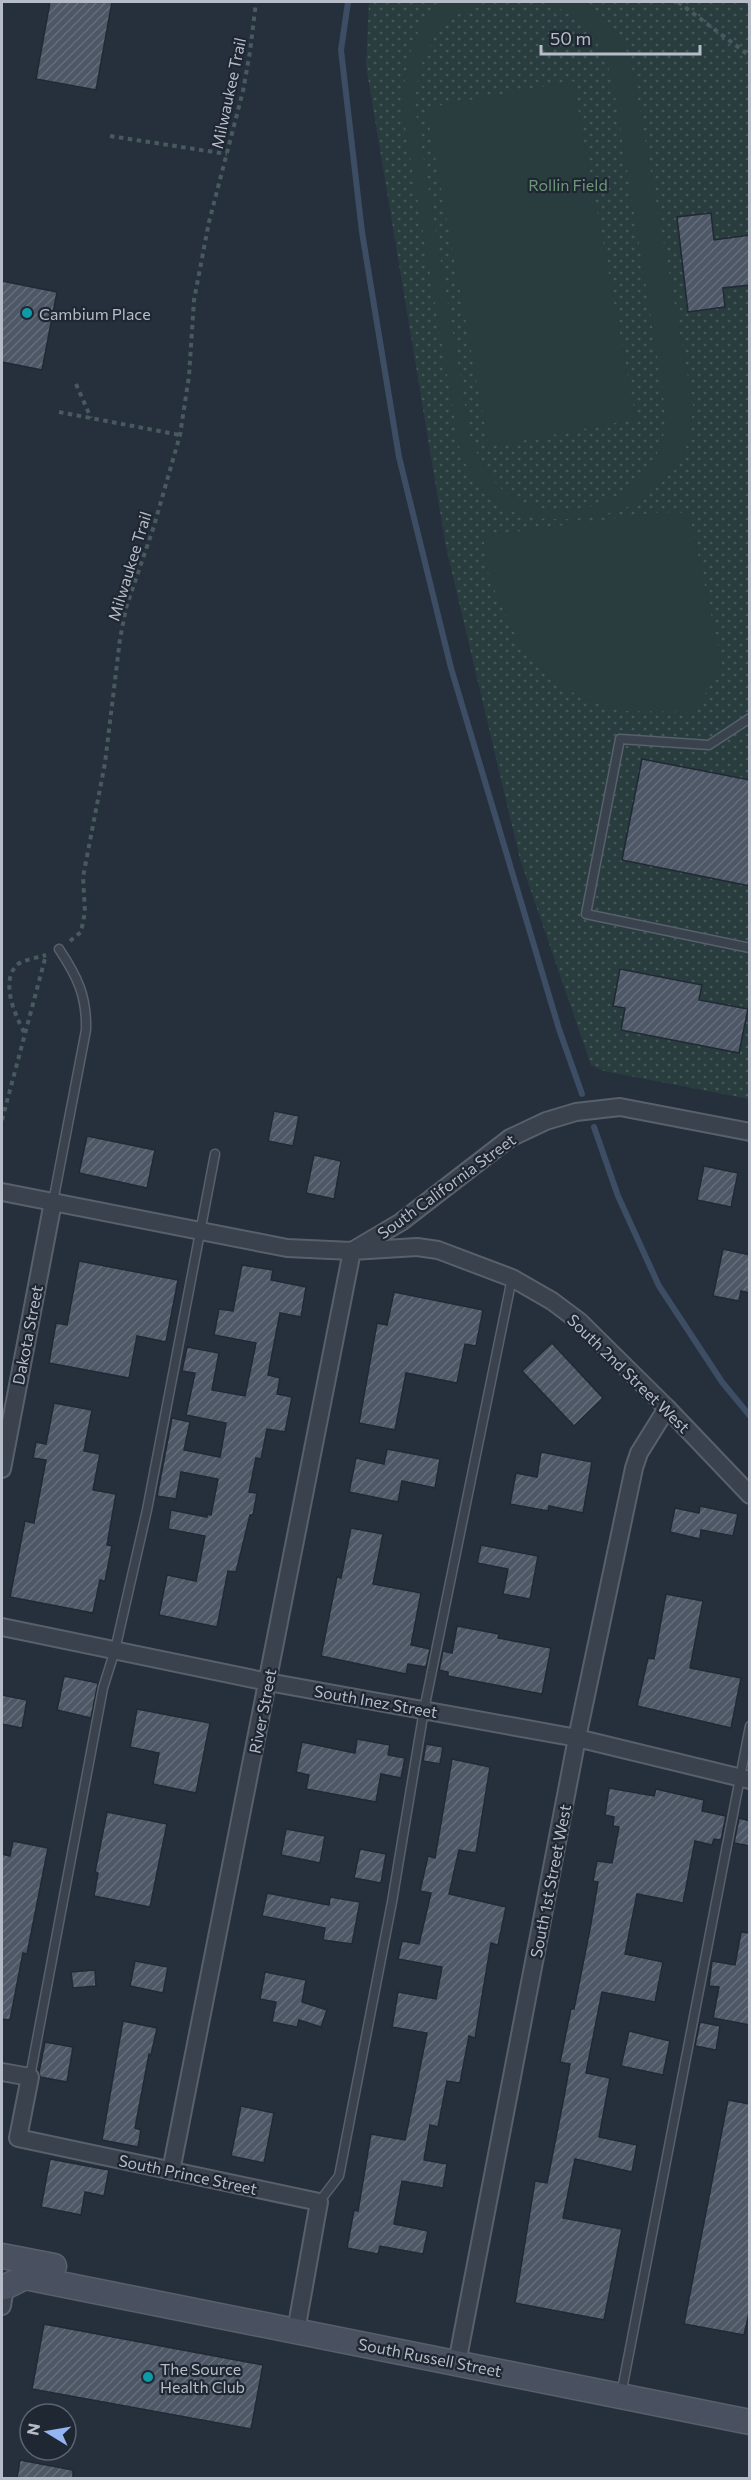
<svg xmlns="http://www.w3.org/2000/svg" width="751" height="2480" font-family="Commissioner,sans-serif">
<defs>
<pattern id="grass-dots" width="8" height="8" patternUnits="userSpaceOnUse" patternTransform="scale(1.5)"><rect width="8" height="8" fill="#293d3f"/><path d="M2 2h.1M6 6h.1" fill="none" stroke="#465759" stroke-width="1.8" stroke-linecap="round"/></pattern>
<pattern id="building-hatch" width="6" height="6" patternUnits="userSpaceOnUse" patternTransform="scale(1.5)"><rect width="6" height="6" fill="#4d5766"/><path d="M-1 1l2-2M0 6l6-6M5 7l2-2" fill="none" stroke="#646d7a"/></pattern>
</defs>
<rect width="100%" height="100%" fill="#26303d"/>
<path fill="url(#grass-dots)" d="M369,2H749V1099L604,1071L591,1065L520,859L446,547L366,65Z"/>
<g fill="#293d3f">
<path d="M444,2H484C433,19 418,57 415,107L471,441C482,462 493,487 515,499C566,526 637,503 659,449C668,430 664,406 662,385L612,77C596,35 588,21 546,2H586L606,20L630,56L693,405C691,425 689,451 677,467C674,472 668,476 664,480C658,485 653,492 647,496C618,519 548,526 514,512C488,502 470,476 460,451L402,108C405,69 410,26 444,2Z"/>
<path d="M573,81L636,419L489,447L426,108Z"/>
<path d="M661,512L689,513L722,664L695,712L623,711L586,700L549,679L517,639L489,578L483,536Z"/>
</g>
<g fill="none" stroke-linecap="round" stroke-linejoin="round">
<g stroke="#3d4d64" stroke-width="6">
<path d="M348,2L341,50L362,232L399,457L451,668L559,1029L582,1094"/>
<path d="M594,1127L618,1196L659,1286L722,1382L750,1416"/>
</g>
</g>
<g fill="url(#building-hatch)" stroke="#212934" stroke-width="1.5">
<path d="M50,2H112L96,90L36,79Z"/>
<path d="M711,213L714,240L750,235V285L723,288L725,307L688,312L677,217Z"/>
<path d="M2,281L57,292L42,370L2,362Z"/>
<path d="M642,759L750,780V886L622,860Z"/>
<path d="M620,969L702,985L699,1000L748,1009L739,1053L621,1030L625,1008L613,1006Z"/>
<path d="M274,1111L299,1116L293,1146L268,1141Z"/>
<path d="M87,1136L155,1150L147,1188L79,1173Z"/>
<path d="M314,1155L341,1161L334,1199L306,1193Z"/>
<path d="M704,1166L738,1173L731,1207L697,1200Z"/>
<path d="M723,1249L750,1255V1293L741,1291L739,1301L713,1296Z"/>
<path d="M79,1261L178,1280L166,1342L137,1336L129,1378L49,1363L56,1323L67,1325Z"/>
<path d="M242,1265L273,1270L271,1280L306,1287L301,1317L280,1313L268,1375L280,1378L277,1394L292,1397L285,1432L267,1429L261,1459L256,1458L249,1492L257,1493L253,1515H250L236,1572L228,1571L217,1627L159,1615L167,1575L196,1581L205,1536L168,1529L171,1510L207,1517V1514L211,1515L218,1479L181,1472L176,1499L157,1496L172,1418L190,1422L184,1450L220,1457L226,1423L186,1415L195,1373L182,1371L187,1347L219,1353L212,1390L245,1396L256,1343L214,1335L219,1309L233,1311Z"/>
<path d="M394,1292L483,1310L476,1346L465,1344L457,1383L406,1373L395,1430L359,1423L377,1323L387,1325Z"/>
<path d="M552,1343L603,1398L574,1426L522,1371Z"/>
<path d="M54,1403L92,1410L84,1451L100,1454L93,1490L116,1494L107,1545L112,1546L105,1581L100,1580L93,1613L10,1597L25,1521L34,1523L46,1460L33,1458L36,1442L46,1444Z"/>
<path d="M387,1449L440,1459L435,1488L402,1481L398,1502L349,1492L356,1458L384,1464Z"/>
<path d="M541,1452L592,1462L583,1513L549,1506L548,1511L510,1504L516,1473L537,1477Z"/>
<path d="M700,1506L738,1514L733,1536L701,1530L700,1539L670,1532L675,1508L699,1513Z"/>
<path d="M351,1528L383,1534L373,1584L421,1593L411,1645L430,1649L426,1667L408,1664L406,1674L321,1656L337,1577L341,1578Z"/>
<path d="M481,1545L538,1556L530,1599L503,1594L508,1569L477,1563Z"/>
<path d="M666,1594L703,1601L690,1668L741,1678L731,1728L637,1706L648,1658L654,1659Z"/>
<path d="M457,1626L499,1634L498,1638L551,1648L542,1694L448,1676V1672L439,1670L443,1651L452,1653Z"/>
<path d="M64,1676L98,1683L91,1718L57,1710Z"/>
<path d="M2,1695L27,1700L22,1728L2,1724Z"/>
<path d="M137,1709L210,1723L196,1793L153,1784L159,1753L130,1747Z"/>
<path d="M357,1739L390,1745L388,1755L405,1758L401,1778L381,1774L376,1802L306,1789L309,1775L296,1772L302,1742L355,1753Z"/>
<path d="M426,1744L443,1747L440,1764L423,1761Z"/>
<path d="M452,1759L490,1767L476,1853L459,1850L449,1894L506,1907L498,1945L491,1943L475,2038L469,2036L460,2083L447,2081L438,2127L430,2125L424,2160L447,2164L443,2188L402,2181L394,2224L428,2231L423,2254L380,2246L378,2254L347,2248L354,2210L358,2211L371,2134L405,2140L415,2092L427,2033L392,2027L398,1992L436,1999L442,1967L398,1959L402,1941L419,1944L431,1893L420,1891L428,1856L435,1858Z"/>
<path d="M609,1788L654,1796L656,1789L704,1800L702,1811L726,1816L721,1840L714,1839L712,1845L695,1841L683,1903L637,1894L625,1954L663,1962L655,2002L602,1992L586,2073L610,2078L599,2137L637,2145L632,2172L575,2159L563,2218L622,2229L604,2320L515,2303L535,2181L547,2183L564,2097L570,2064L560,2062L571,2009H574L590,1929L598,1882L593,1881L597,1861L612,1863L619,1827L613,1826L614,1817L605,1815Z"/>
<path d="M107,1812L167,1824L150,1907L94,1896L98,1873L95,1872Z"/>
<path d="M739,1818L750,1821V1846L734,1843Z"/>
<path d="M286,1829L325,1836L320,1863L281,1855Z"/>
<path d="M13,1841L48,1848L27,1954L23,1953L10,2020L2,2019V1854L10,1856Z"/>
<path d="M360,1849L386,1854L381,1883L354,1878Z"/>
<path d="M267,1893L329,1905L330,1897L360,1902L352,1944L323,1940L325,1928L262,1916Z"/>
<path d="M741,1932L750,1933V2025L713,2018L719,1987L709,1986L712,1961L735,1965Z"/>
<path d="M135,1961L168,1967L163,1993L130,1986Z"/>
<path d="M95,1970L96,1986L73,1988L71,1972Z"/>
<path d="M265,1972L306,1980L302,2002L327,2010L321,2027L299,2020L297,2027L272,2022L276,2002L260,1999Z"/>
<path d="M123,2021L157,2028L151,2055L149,2054L135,2128L141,2130L138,2147L102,2140Z"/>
<path d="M700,2022L720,2026L716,2050L695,2046Z"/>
<path d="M629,2031L670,2041L663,2075L621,2066Z"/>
<path d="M45,2042L73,2047L67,2082L40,2077L39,2072Z"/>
<path d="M728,2100L750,2104V2309L744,2335L684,2324Z"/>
<path d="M241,2106L274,2113L264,2163L231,2156Z"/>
<path d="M50,2159L109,2170L104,2196L85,2192L81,2215L41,2207Z"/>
<path d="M44,2324L263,2365L251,2429L32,2389Z"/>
<path d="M20,2460L73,2470V2478H17Z"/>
</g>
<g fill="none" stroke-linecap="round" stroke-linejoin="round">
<defs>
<g id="lane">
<path d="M750,718L709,745L620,739L586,914L750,948"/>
<path d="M53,1202L86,1030C87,996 77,976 59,949"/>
<path d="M30,2077L103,1688L115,1650L147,1510L215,1154"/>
<path d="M319,2202L339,2176L392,1902L424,1710L512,1278"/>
<path d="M621,2395L750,1726"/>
</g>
<g id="street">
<path d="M2,1192L287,1248L352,1251L401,1222L510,1138L546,1121L576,1112L620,1107L750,1132"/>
<path d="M2,1469L53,1202"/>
<path d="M2,1627L268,1682L577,1738L750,1780"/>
<path d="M2,2072L30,2077L18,2138L319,2202L296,2331"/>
<path d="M171,2171L352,1251L417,1247L438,1250L512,1278L552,1301L580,1322L667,1408L750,1495"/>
<path d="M2,2306L5,2287"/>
<path d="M457,2363L577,1738L634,1468L639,1453L667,1408"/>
</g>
<g id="secondary">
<path d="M2,2256L54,2266"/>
<path d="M5,2287L25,2277L750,2422"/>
</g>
</defs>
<use href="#lane" stroke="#58606b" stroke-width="11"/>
<use href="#street" stroke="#58606b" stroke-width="20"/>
<use href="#secondary" stroke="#58606b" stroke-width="27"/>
<g stroke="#485a5d" stroke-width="4" stroke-dasharray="4.5 4.5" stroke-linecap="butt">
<path d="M678,2L750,56"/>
<path d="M110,136L227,154"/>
<path d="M76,384L91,418"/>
<path d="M59,412L180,435"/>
<path d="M70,941L81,932L85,912L83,877L105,763L120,639L126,608L154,526L180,435L189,376L194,300L209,222L243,91L250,52L256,2"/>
<path d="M24,1032C14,1013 0,980 18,964C26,959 37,958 46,955"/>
<path d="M2,1120L46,955"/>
</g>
<use href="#lane" stroke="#3a424d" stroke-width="8"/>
<use href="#street" stroke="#3a424d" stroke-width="16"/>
<use href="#secondary" stroke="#495160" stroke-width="24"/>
</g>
<g fill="#0f9aa8" stroke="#1f2732" stroke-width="2">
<circle cx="27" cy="313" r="6"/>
<circle cx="148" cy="2377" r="6"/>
</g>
<g text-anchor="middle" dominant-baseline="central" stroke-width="4.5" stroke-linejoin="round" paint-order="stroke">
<g font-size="16" fill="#b6bdc8" stroke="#1f2732">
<text transform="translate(228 93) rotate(-78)">Milwaukee Trail</text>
<text transform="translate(129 566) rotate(-73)">Milwaukee Trail</text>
<text transform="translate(446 1186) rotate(-36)">South California Street</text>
<text transform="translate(27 1335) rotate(-79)">Dakota Street</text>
<text transform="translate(629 1373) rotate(44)">South 2nd Street West</text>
<text transform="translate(376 1701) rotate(10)">South Inez Street</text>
<text transform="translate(262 1711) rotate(-79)">River Street</text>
<text transform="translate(550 1881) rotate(-79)">South 1st Street West</text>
<text transform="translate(188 2174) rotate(12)">South Prince Street</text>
<text transform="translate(430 2357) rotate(11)">South Russell Street</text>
</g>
<g font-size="16" fill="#6f9779" stroke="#1f2732">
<text x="568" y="184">Rollin Field</text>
</g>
<g font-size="16" fill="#b6bdc8" stroke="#1f2732" text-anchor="start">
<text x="39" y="313">Cambium Place</text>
<text x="160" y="2368">The Source<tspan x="160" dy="18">Health Club</tspan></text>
</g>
</g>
<rect width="751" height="2480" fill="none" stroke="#b6bdc8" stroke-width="6"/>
<g transform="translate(48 2432) rotate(281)"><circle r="28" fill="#1f2732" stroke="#5b636e" stroke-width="1.5"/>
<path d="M0-4.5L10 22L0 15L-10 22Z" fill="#93b5f0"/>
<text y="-9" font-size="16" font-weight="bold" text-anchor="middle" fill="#b6bdc8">N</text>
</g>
<path d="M541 45v9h159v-9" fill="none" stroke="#b6bdc8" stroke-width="3"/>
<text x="550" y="45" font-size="18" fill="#b6bdc8" stroke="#1f2732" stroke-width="4.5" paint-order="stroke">50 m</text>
</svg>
